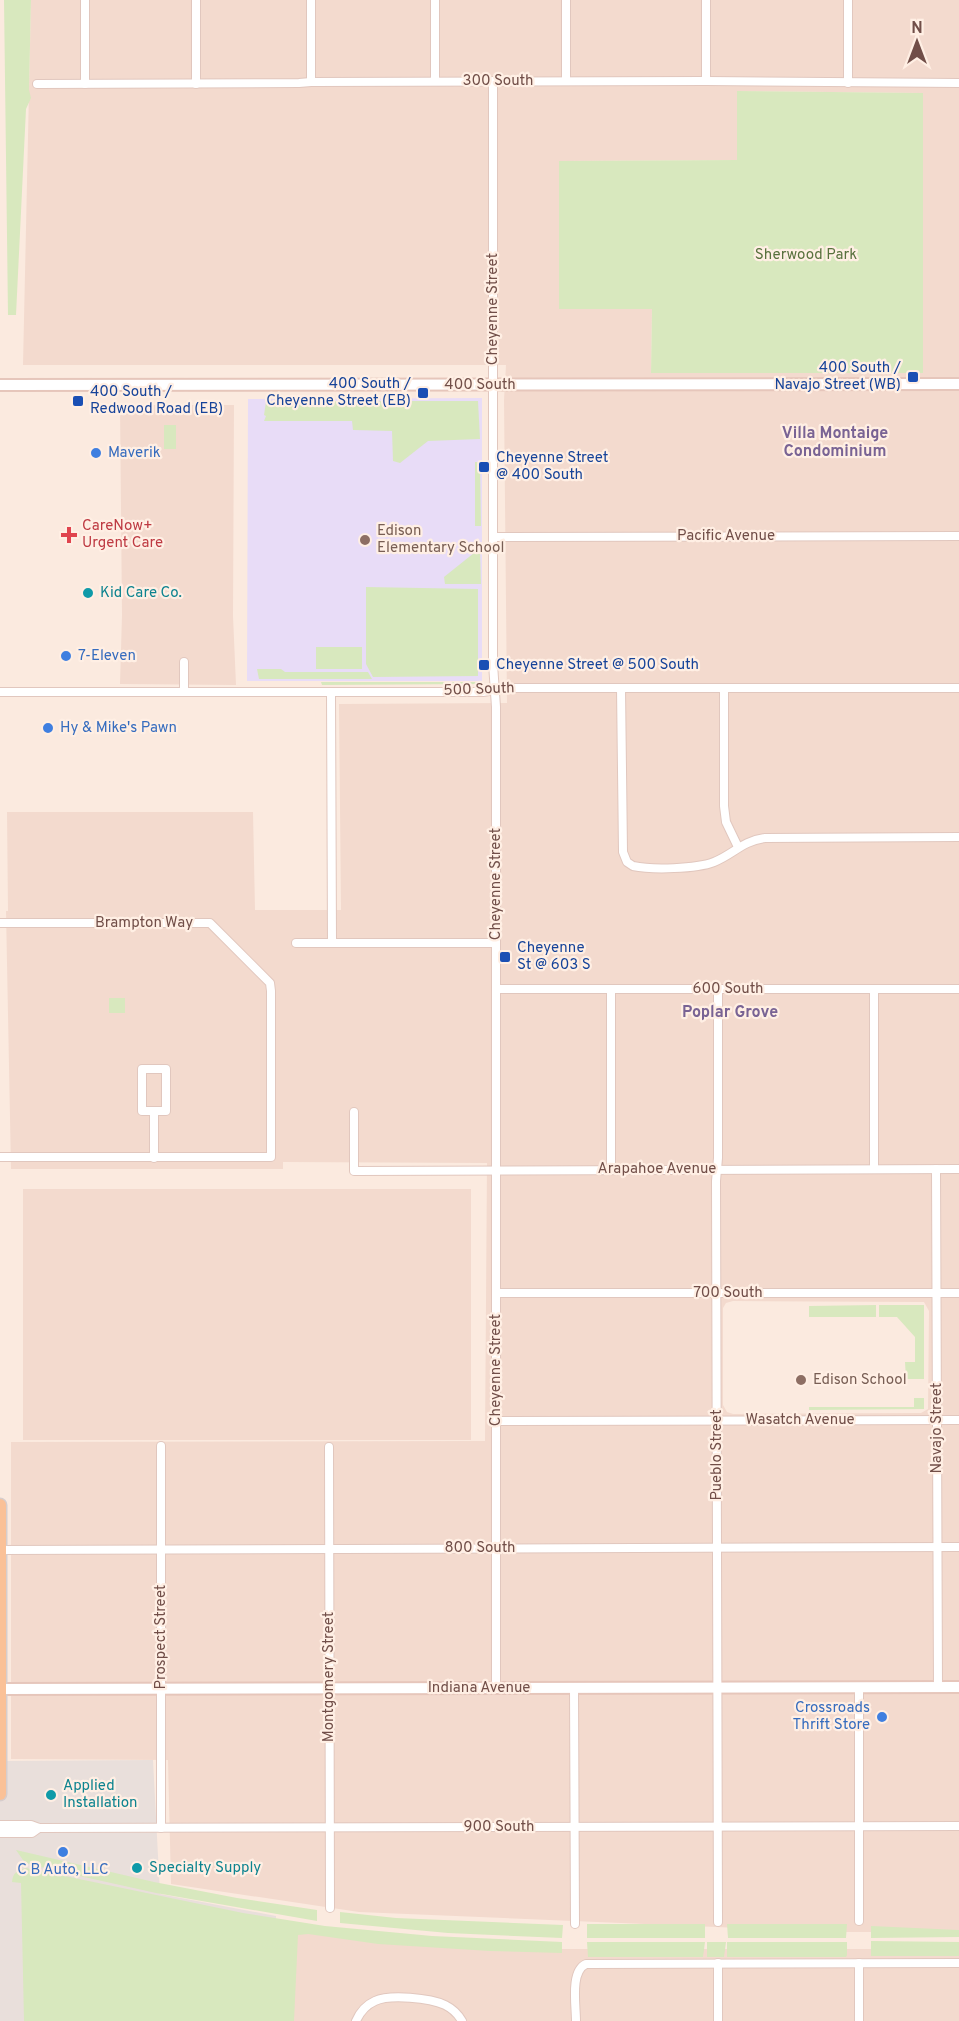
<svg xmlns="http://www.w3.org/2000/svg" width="959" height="2021" font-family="Overpass,sans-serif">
<rect width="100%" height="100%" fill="#fbeadf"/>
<g fill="#f3dace" fill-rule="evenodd">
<path d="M31,0H959V1932H839L359,1912L171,1884L168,1760L11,1759V1442L485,1441L487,1163L283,1162V1169H11L6,911H8L7,812H253L255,910H341L339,704L507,703L504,400L506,365H23ZM738,91L923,93L651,372L652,309L559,161L737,160ZM733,1301L924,1302L929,1311L928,1409L921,1413L733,1414L727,1412L723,1405V1308L726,1303Z"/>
<path d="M120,405H234L233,616L236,685L120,684L122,615Z"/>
<rect x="23" y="1189" width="448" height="251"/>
<path d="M292,1932L559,1949H959V2021H291Z"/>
</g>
<path fill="#e9dfdb" d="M153,1760L160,1894L276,1916L273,2021H0V1761Z"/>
<path fill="#e8dcf7" d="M482,398V681H247L248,399Z"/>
<g fill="#d8e8be">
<path d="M4,0H31L29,90L31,98L26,109L16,315H8Z"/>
<path d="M737,91L923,93V373H651L652,309H559V161L737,160Z"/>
<path d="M272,401H478L480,439L428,441L400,463L393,461L392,431L353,430L352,421H264L266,416L264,415L266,402Z"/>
<rect x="164" y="425" width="12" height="24"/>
<path d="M475,462H480L481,526H475Z"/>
<path d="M479,549H480L481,584H445L444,577Z"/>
<path d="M366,587L478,589V676L373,677L366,664Z"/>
<rect x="316" y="647" width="46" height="22"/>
<path d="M257,669H281L285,672H368L372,679H259Z"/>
<path d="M321,682H476L477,684L322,685Z"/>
<rect x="109" y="998" width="16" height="15"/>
<path d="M876,1305V1317H809V1306Z"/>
<path d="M879,1305H924V1379H906L905,1362H915V1337L897,1317H879Z"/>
<path d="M914,1398H924V1409L809,1410V1407H914Z"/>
<path d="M16,1850L154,1882L237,1898L317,1910V1921L156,1893L57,1871L29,1864L23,1860Z"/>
<path d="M26,1868L243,1913L325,1926L432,1936L562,1942V1953L490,1951L378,1944L308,1934L298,1935L294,2021H24L21,1883L12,1882C13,1872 17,1871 26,1868Z"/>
<path d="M340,1912L396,1918L563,1925L562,1938L448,1933L340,1923Z"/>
<rect x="587" y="1924" width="118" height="14"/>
<path d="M727,1924H847L846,1938H728Z"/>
<path d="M871,1926L959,1930V1937L871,1938Z"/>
<path d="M871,1941L959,1942V1956H871Z"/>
<path d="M587,1942H705L703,1957H588Z"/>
<path d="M707,1942H726L724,1957H707Z"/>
<path d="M727,1942H847V1955L846,1957H727Z"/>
</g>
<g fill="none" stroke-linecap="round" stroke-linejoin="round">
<defs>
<g id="street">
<path d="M85,0V84"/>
<path d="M311,0V82"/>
<path d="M435,0V81"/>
<path d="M566,0V81"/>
<path d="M706,0V81"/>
<path d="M848,0V83"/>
<path d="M493,81V664L496,707V1688"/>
<path d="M37,84L299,83L311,82L706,81L959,83"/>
<path d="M196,84V0"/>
<path d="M493,537L959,536"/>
<path d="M184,662V692"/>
<path d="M621,688L623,852L627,862L633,866C652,870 696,869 714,862C734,854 742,841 765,838L959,837"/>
<path d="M724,688V806L726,822L738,847"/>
<path d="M0,692H483L508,688H959"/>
<path d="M331,692L332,943"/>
<path d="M0,923H210L270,983L271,991V1157H0"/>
<path d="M296,943H496"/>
<path d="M496,989H959"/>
<path d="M874,989V1169"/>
<path d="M154,1111H166V1069H142V1111H154V1158"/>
<path d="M354,1112V1171L959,1169"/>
<path d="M611,1169V989"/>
<path d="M936,1169L938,1688"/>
<path d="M496,1293H959"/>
<path d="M496,1421L959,1420"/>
<path d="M161,1446V1828"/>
<path d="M329,1447L330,1908"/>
<path d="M0,1550L959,1547"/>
<path d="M574,1688L575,1924"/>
<path d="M859,1688V1921"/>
<path d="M0,1825H31L39,1828L959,1826"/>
<path d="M0,1833H32L39,1828"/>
<path d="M718,1922L716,1181L718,1158V989"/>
<path d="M718,1963V2021"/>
<path d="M859,1963V2021"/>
<path d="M356,2021C360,2012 366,2005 375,2001C390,1994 430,1998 445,2005C453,2009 458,2014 462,2021"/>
<path d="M576,2021C576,2005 570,1971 586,1964L959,1963"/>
</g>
<g id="secondary">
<path d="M0,385L959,384"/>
<path d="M0,1689L959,1687"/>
</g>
<path id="primary" d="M0,1505V1794"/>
</defs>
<use href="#street" stroke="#e1c7be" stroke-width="10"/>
<use href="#secondary" stroke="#e6c6bb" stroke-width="14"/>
<use href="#primary" stroke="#d7cdcc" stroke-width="15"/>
<use href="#street" stroke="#fff" stroke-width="8"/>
<use href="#secondary" stroke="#fff" stroke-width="10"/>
<use href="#primary" stroke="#fac197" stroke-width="12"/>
</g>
<g fill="#1a4fb4" stroke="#ffefe4" stroke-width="2">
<rect x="907" y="371" width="12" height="12" rx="3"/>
<rect x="417" y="387" width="12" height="12" rx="3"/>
<rect x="72" y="395" width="12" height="12" rx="3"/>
<rect x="478" y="461" width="12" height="12" rx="3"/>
<rect x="478" y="659" width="12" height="12" rx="3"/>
<rect x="499" y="951" width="12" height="12" rx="3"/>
</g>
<g fill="#3f7fe0" stroke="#ffefe4" stroke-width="2">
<circle cx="96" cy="453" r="6"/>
<circle cx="66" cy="656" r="6"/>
<circle cx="48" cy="728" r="6"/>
<circle cx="882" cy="1717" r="6"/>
<circle cx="63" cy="1852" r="6"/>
</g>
<path fill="#e0444e" stroke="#ffefe4" stroke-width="2" d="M66 526h6v6h6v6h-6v6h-6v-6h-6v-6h6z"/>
<g fill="#8d6e63" stroke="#ffefe4" stroke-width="2">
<circle cx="365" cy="540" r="6"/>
<circle cx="801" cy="1380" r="6"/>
</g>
<g fill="#0f9aa8" stroke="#ffefe4" stroke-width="2">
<circle cx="88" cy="593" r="6"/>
<circle cx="51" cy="1795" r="6"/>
<circle cx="137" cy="1868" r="6"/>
</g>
<g text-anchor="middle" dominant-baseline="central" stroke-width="4.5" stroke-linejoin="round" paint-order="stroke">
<g font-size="15" fill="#714e48" stroke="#ffefe4">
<text x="498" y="81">300 South</text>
<text transform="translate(493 309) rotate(-90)">Cheyenne Street</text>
<text x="480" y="385">400 South</text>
<text x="726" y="536">Pacific Avenue</text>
<text transform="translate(479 690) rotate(-2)">500 South</text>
<text transform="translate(496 884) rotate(-90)">Cheyenne Street</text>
<text x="144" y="923">Brampton Way</text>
<text x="728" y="989">600 South</text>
<text x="657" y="1169">Arapahoe Avenue</text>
<text x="728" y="1293">700 South</text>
<text transform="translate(496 1370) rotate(-90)">Cheyenne Street</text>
<text x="800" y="1420">Wasatch Avenue</text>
<text transform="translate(937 1428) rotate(-90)">Navajo Street</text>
<text transform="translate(717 1455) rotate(-90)">Pueblo Street</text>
<text x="480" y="1548">800 South</text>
<text transform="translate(161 1637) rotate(-90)">Prospect Street</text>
<text transform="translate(329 1677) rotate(-90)">Montgomery Street</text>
<text x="479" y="1688">Indiana Avenue</text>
<text x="499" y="1827">900 South</text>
</g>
<g font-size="15" fill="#58713d" stroke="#ffefe4">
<text x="806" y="255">Sherwood Park</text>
</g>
<g font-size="15" fill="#164399" stroke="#ffefe4" text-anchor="start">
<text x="901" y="368" text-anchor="end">400 South /<tspan x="901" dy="17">Navajo Street (WB)</tspan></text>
<text x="411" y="384" text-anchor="end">400 South /<tspan x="411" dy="17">Cheyenne Street (EB)</tspan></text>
<text x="90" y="392">400 South /<tspan x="90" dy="17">Redwood Road (EB)</tspan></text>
<text x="496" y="458">Cheyenne Street<tspan x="496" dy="17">@ 400 South</tspan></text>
<text x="496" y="665">Cheyenne Street @ 500 South</text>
<text x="517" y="948">Cheyenne<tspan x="517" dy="17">St @ 603 S</tspan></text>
</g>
<g font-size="15" fill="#366cbe" stroke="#ffefe4" text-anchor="start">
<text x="108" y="453">Maverik</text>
<text x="78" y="656">7-Eleven</text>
<text x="60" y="728">Hy &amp; Mike's Pawn</text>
<text x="870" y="1708" text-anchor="end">Crossroads<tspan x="870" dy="17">Thrift Store</tspan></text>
<text x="63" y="1870" text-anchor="middle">C B Auto, LLC</text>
</g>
<g font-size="15" fill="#be3a42" stroke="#ffefe4" text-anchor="start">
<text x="82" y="526">CareNow+<tspan x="82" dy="17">Urgent Care</tspan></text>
</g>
<g font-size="15" fill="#785e54" stroke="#ffefe4" text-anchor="start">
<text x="377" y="531">Edison<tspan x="377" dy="17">Elementary School</tspan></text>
<text x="813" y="1380">Edison School</text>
</g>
<g font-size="15" fill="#0d838f" stroke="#ffefe4" text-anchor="start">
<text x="100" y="593">Kid Care Co.</text>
<text x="63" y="1786">Applied<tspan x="63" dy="17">Installation</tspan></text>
<text x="149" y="1868">Specialty Supply</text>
</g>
<g font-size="16" font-weight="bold" fill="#796394" stroke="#ffefe4">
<text x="835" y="434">Villa Montaige<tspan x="835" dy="18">Condominium</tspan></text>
<text x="730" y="1013">Poplar Grove</text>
</g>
</g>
<g transform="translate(917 42)" stroke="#ffefe4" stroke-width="4.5" paint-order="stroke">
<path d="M0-4.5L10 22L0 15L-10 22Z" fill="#714e48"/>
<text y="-9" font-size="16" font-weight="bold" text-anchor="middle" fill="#714e48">N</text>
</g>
</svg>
